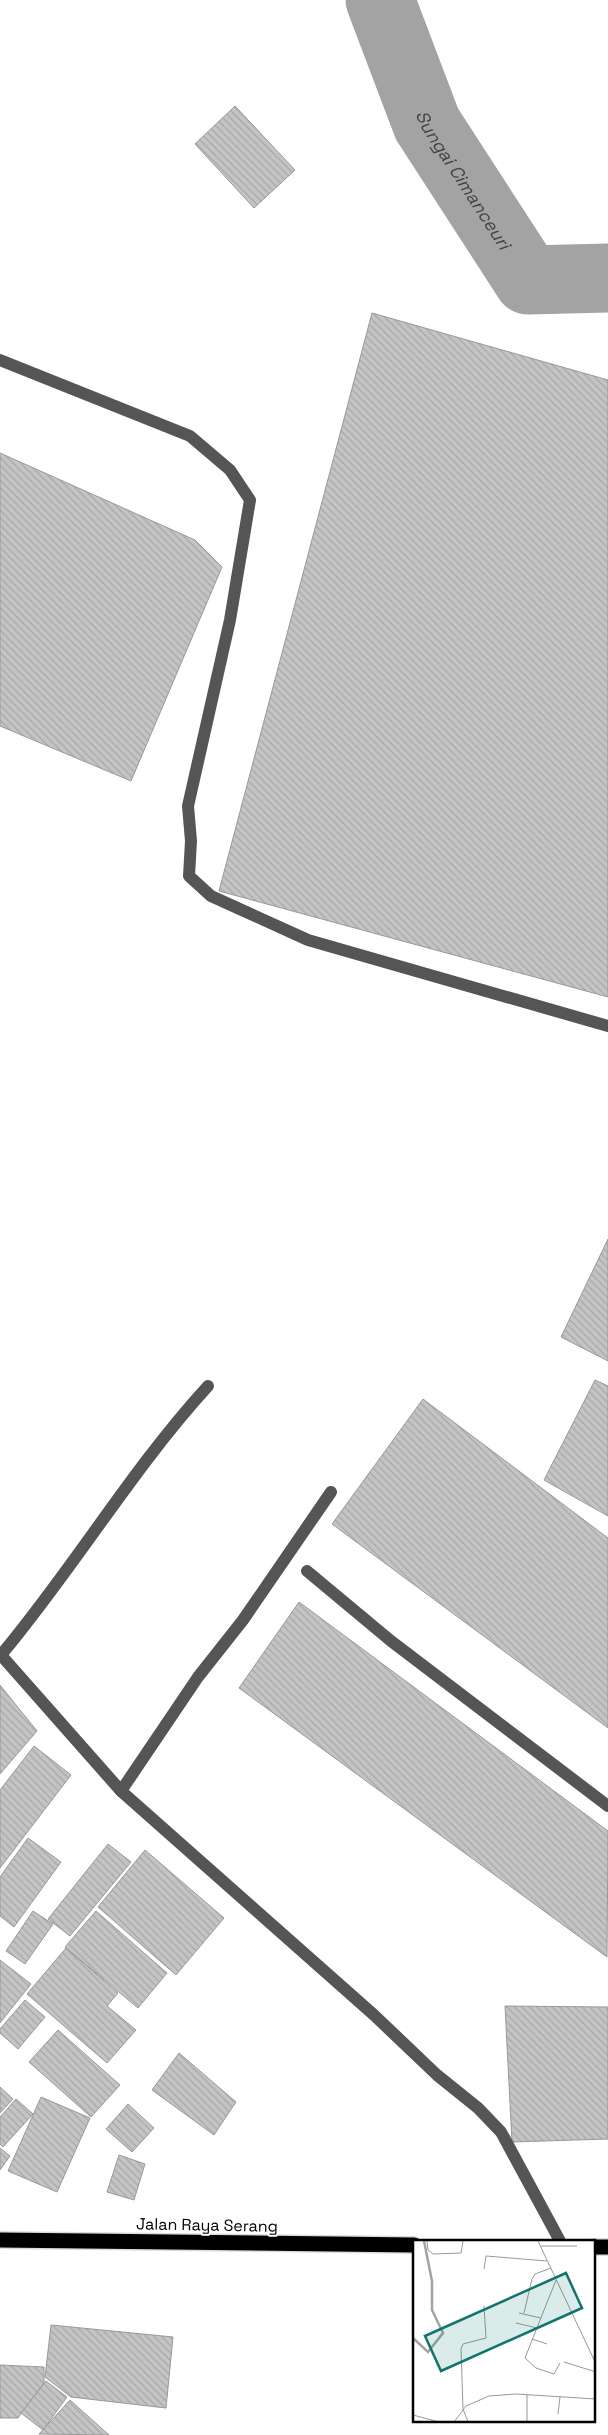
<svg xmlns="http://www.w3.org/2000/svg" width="608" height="2435" font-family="'Space Grotesk',sans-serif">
<defs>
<pattern id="building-back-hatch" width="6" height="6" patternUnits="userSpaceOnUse" patternTransform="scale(1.25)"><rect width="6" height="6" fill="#c4c4c4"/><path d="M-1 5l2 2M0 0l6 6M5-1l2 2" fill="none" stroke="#a7a7a7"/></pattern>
</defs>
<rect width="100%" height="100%" fill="#fff"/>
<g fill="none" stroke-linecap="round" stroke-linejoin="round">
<path stroke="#a3a3a3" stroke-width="69" id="s1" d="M380,0L427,124L528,280L608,278"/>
</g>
<g fill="url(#building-back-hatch)" stroke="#999">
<path d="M235,106L295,170L254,208L195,144Z"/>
<path d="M372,313L608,380V997L219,891Z"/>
<path d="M0,453L195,540L222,567L131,781L0,726Z"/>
<path d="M608,1239V1361L561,1337Z"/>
<path d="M595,1380L608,1386V1516L544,1480Z"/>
<path d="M423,1399L608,1538V1728L332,1524Z"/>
<path d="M299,1602L608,1831L607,1957L239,1688Z"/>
<path d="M0,1685L37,1731L0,1774Z"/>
<path d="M34,1746L71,1775L0,1868V1790Z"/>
<path d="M28,1838L61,1862L14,1927L0,1916V1877Z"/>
<path d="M108,1844L131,1862L70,1936L48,1919Z"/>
<path d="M145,1850L224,1918L176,1975L98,1907Z"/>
<path d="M33,1911L53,1924L25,1964L6,1951Z"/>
<path d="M96,1911L167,1973L138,2008L65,1947Z"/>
<path d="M66,1948L118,1993L107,2006L136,2030L107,2063L27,1994Z"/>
<path d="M0,1960L31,1984L0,2023Z"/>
<path d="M25,2000L45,2017L18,2049L0,2033V2029Z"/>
<path d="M505,2006L608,2007V2139L512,2142Z"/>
<path d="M58,2030L120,2085L91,2117L29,2062Z"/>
<path d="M179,2053L236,2102L214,2135L152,2090Z"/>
<path d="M0,2087L13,2099L0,2113Z"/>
<path d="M41,2097L90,2118L57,2192L8,2171Z"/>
<path d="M16,2099L33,2114L3,2147L0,2144V2117Z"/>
<path d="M128,2104L154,2128L132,2152L106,2129Z"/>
<path d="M0,2148L10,2156L0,2170Z"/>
<path d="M119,2155L145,2164L134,2200L107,2192Z"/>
<path d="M51,2325L173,2337L166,2408L71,2397L45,2377Z"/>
<path d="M0,2365L44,2367V2383L18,2418H0Z"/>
<path d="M46,2381L67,2397L43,2430L21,2413Z"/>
<path d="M70,2400L109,2435L39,2434Z"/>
</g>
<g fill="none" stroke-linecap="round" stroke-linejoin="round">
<defs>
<g id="highway">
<path d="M0,2240L414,2245"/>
<path d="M594,2247H608"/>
</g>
</defs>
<use href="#highway" stroke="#dbdbdb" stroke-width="18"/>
<g stroke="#555" stroke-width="12">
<path d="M0,360L190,436L230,470L250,500L230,620L188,806L191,841L189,876L211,896L308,940L608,1026"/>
<path d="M307,1571L391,1641L608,1806"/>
<path d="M0,1654L121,1791L374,2015L437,2075L478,2108L501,2132L560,2241"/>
<path d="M1,1655C74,1568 132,1469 208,1386"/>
<path d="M121,1791L198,1677L243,1620L331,1492"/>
</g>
<use href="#highway" stroke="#000" stroke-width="15"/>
</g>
<g text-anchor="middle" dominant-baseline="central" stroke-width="4" stroke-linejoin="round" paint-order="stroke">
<g font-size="16" fill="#000" stroke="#fff">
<text transform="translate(207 2225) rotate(1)">Jalan Raya Serang</text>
</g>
<g font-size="18" font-style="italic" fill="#444" stroke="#fff">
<text stroke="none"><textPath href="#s1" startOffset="199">Sungai Cimanceuri</textPath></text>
</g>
</g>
<g transform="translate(413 2240)">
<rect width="182" height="182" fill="#fff"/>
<path fill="none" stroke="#a3a3a3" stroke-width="2.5" d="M0,98L15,112L30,93L19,70V41L11,1"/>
<path fill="none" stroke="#999" stroke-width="1" d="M14,1L15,10L20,14L48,13L50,1M125,1L183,124M128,6H164M71,29L73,16L134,21M143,40L112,118L123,128L141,134L147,123M106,73L128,78M111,73L119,39L122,34L138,28M103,83L124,88M119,99L134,104M151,122L183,132M145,174L147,157M0,175L26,182M41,182L53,166L76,156L103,154L183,159M55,182L50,169L48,109L50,104L73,98L71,66M114,182V155"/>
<path fill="#0f766e" fill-opacity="0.15" stroke="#0f766e" stroke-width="2.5" d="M153,33L169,68L28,131L12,96Z"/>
<rect width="182" height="182" fill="none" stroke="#000" stroke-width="2.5"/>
</g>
</svg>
